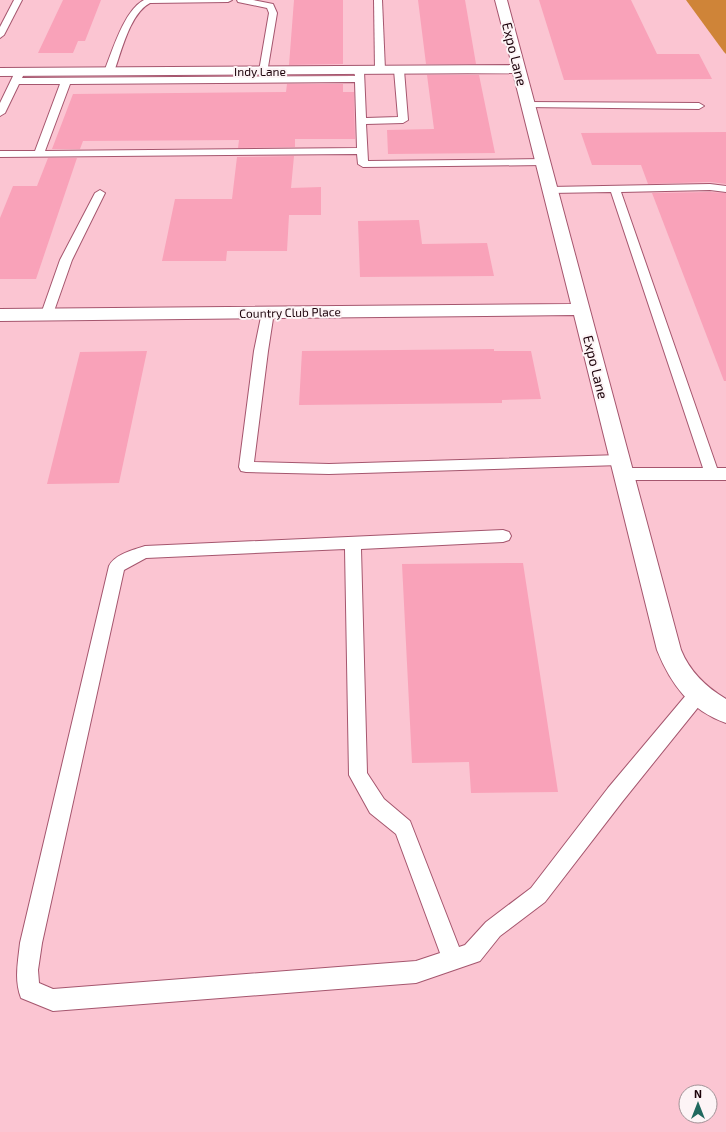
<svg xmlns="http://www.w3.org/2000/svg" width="726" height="1132" font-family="'Exo 2',sans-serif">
<rect width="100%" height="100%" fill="#fbc5d2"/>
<path fill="#cf8438" d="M686,0H726V54L724,52Z"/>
<g fill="#f9a2b9">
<path d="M63,0H101L85,41H78L73,53H38Z"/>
<path d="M294,0H343V64L289,65Z"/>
<path d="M418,0H465L476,64H426Z"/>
<path d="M539,0H631L657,54H699L712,79L564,80Z"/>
<path d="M427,75H479L495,153L388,154L387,130L434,129Z"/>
<path d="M287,84H343V92H354L355,139H295V147L238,148L239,140L83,141L80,149H52L73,94L286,92Z"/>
<path d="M726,132V184L710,182L648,184L641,165H592L581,133Z"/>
<path d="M294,156L291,188L321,187V215H289L287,251H227L226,261H162L175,199H232L237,157Z"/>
<path d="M48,158H77L36,279H0V218L13,186H37Z"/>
<path d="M710,192L726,193V381H724L652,193Z"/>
<path d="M419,220L422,244L487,243L494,276L360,277L358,221Z"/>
<path d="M494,349V351H531L541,399L502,400V403L299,405L302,351Z"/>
<path d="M147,351L119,483L47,484L80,352Z"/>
<path d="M523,563L558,792L471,793L469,762L412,763L402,564Z"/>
</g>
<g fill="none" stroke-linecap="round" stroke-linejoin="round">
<defs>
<g id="lane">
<path d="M14,0H22L4,35L0,38V27Z"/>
<path d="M144,0H232L228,2L150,3C130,13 121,53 114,72L112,74H106L104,72C112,52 124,10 144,0Z"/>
<path d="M237,0H253L273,4L277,13L267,73L264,74L259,71L269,13L267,8L238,2Z"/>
<path d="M374,0H382L385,70L380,73L375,70Z"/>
<path d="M399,67L404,70L408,120L403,123L366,124L368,161L543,159L548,162L543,165L363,167L358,164L357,154L0,157V151H35L60,84H19L5,113L0,116V103L15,72L20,69L25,72L22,78L355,76L354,71L359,68L364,71L366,118L398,117L394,70ZM355,82L357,148L45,151L70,84Z"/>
<path d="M528,102L699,103L704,106L699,109L525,107L523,105L525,103Z"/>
<path d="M710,184L726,186V192L710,190L621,192L717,468H726V480H623L618,478L616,474L618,470L623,468H703L611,192L550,193L545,190L550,187Z"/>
<path d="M100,190L105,193L72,260L53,314L51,317H43L41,314L60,260L95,193Z"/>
<path d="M268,308L272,309L274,312L268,351L254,462L329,464L620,455L625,456L627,460L625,464L620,465L329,474L246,472L241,471L239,467L254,351L262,312L264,309Z"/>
<path d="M503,530L509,532L511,536L509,540L503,542L361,549L367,773L384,799L410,821L459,947L465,945L486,922L531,888L608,788L692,688L698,686L704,688L707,694L704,700L622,802L545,902L500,936L480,961L416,983L53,1011L21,998C14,980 18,962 20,943L109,566C115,554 133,550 145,546ZM345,549L349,775L370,813L396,834L440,953L416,961L53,989L39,983L38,970L42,943L124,570L146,558Z"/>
</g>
<path id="street" d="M495,0H507L681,650C690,672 706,687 726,699V723C690,710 671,685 657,650L574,315L0,321V309L571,304L513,73L0,76V68L512,65Z"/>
</defs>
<use href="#lane" stroke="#a5566e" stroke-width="2"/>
<use href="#street" stroke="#a5566e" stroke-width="2"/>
<use href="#lane" fill="#fff" fill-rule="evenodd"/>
<use href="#street" fill="#fff" fill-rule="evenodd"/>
</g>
<g text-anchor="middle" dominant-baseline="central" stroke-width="4" stroke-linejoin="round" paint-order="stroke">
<g font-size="12" fill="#1c020a" stroke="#fdf4f6">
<text x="260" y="71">Indy Lane</text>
<text transform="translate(290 312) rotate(-1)">Country Club Place</text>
</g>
<g font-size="14" fill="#1c020a" stroke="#fdf4f6">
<text transform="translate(515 54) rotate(76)">Expo Lane</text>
<text transform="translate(596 367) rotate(76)">Expo Lane</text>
</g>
</g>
<g transform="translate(698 1104)"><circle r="19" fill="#fdf4f6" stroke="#a39398"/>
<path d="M0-3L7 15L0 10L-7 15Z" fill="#21695f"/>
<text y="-6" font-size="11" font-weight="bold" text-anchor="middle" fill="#1c020a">N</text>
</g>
</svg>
